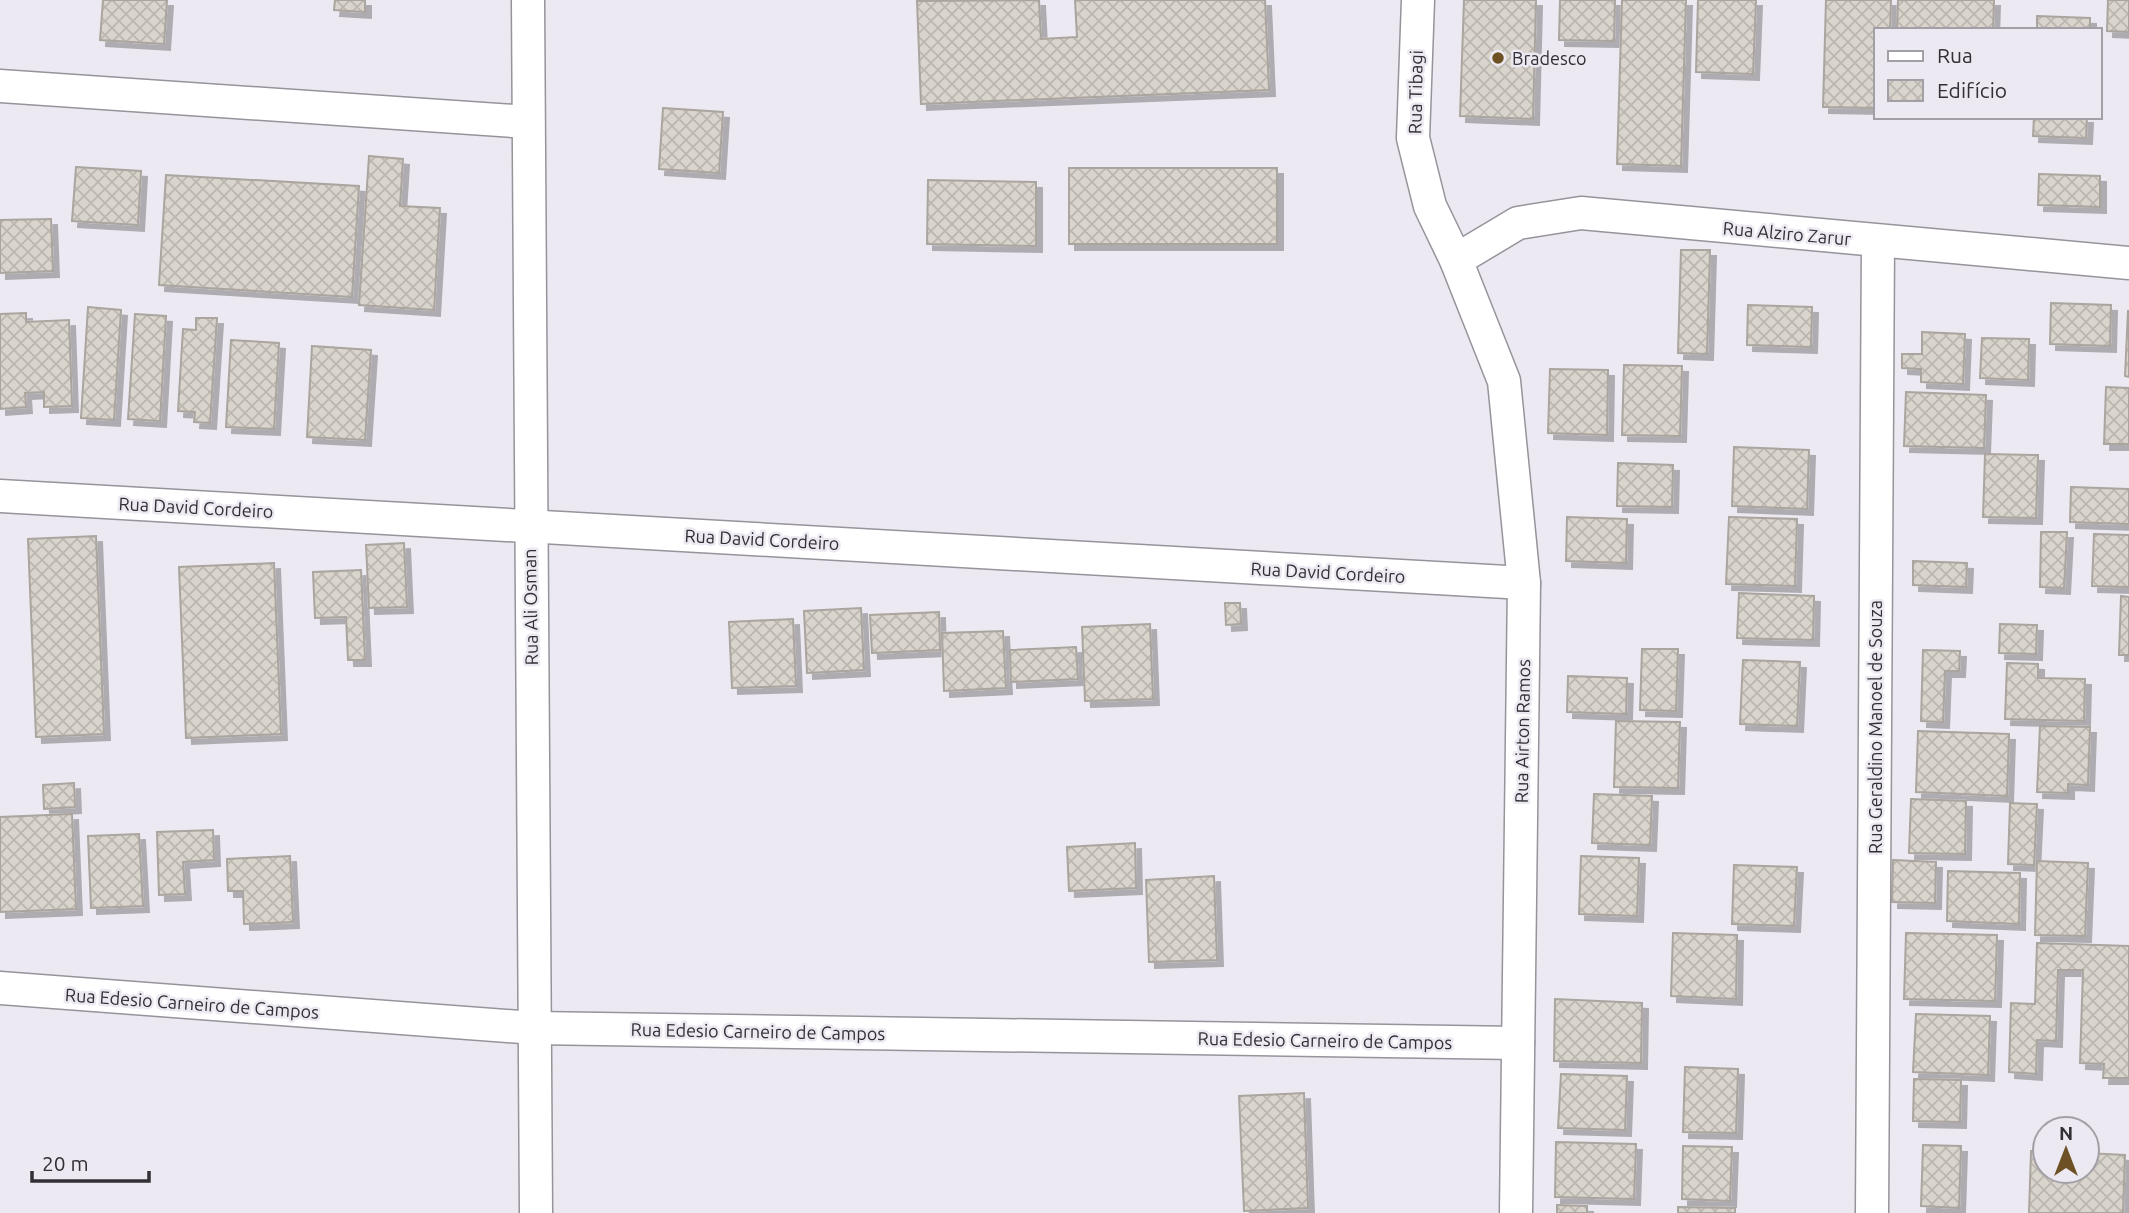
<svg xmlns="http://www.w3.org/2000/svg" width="2129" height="1213" font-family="Ubuntu,sans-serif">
<defs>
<pattern id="building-cross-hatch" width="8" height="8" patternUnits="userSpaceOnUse" patternTransform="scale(1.75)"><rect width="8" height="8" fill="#d9d4cc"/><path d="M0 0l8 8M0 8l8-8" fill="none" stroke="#bbb6b0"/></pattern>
<filter id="shadow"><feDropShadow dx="6" dy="6" stdDeviation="0" flood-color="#0004"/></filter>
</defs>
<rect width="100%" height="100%" fill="#ede9f2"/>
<g fill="url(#building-cross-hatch)" stroke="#aaa59e" stroke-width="2" filter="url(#shadow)">
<path d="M103,0H167L164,44L100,40Z"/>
<path d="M335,0H365V12L334,10Z"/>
<path d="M1039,0L1041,39L1077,37L1075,0H1265L1269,90L921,104L917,1Z"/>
<path d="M1464,0H1536L1533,119L1460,116Z"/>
<path d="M1560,0H1615L1614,41L1559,40Z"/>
<path d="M1622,0H1686L1681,166L1617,164Z"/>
<path d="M1698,0H1756L1753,74L1696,72Z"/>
<path d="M1826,0H1891L1890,30H1875V108L1823,107Z"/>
<path d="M1898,0H1994L1993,30H1897Z"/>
<path d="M2108,0H2129V32L2107,31Z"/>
<path d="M2037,16L2090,18V30H2037Z"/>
<path d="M663,108L723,112L719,173L659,169Z"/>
<path d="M2034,117H2087L2086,138L2033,136Z"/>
<path d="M369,156L403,159L400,206L440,208L434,310L359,305Z"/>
<path d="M76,167L141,171L138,225L72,221Z"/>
<rect x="1069" y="168" width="208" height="76"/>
<path d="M2039,174L2100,176V207L2038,205Z"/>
<path d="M166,175L359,186L352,297L159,285Z"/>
<path d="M928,180L1036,182V246L927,244Z"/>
<path d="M51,219L53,271L0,273V220Z"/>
<path d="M1681,250H1710L1707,354L1678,353Z"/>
<path d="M2051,303L2111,305L2110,346L2050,344Z"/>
<path d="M1748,305L1812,307L1811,347L1747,345Z"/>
<path d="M88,307L121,310L114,420L81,418Z"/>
<path d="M2128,311H2129V377L2125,376Z"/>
<path d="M26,313V322L69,320L72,406L44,407V392L25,393L26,407L0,409V314Z"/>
<path d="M135,314L166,316L160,421L128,419Z"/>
<path d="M196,318H217L210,423L194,422L195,412L178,411L183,329L196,330Z"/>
<path d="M1922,332L1965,334L1963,384L1921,382V369L1902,368V354H1922Z"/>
<path d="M1982,338L2029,339L2028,380L1980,378Z"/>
<path d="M231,340L279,343L274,429L226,427Z"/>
<path d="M312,346L371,350L365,440L307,437Z"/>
<path d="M1624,365L1682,366L1680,436L1622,435Z"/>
<path d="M1550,369L1608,370L1607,435L1548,433Z"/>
<path d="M2106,387L2129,388V444H2104Z"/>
<path d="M1906,392L1986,395L1984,448L1904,446Z"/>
<path d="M1734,447L1809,450L1807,509L1732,506Z"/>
<path d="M1985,454L2038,455L2036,518L1983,517Z"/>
<path d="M1618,463L1673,465L1672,507L1617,506Z"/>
<path d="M2071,487L2129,489V524L2070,522Z"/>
<path d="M1567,517L1627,519L1626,563L1566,561Z"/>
<path d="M1729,517L1797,519L1795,586L1726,584Z"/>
<path d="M2041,532H2067L2064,588L2040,587Z"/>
<path d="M2094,534L2129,535V587L2092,586Z"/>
<path d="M96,536L104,734L36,737L28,539Z"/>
<path d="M404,543L407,607L369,608L366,545Z"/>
<path d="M1913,561L1967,563L1966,587L1913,585Z"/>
<path d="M274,563L281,734L186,738L179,567Z"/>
<path d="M361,570L365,660H348L346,617L315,618L313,572Z"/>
<path d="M1739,593L1814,596L1813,640L1737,638Z"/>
<path d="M2121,596L2129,597V655H2119Z"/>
<path d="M1225,603H1240L1241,624L1226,625Z"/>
<path d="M861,608L864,670L807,673L804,611Z"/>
<path d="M939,612L940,650L872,653L870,615Z"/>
<path d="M793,619L796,686L732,688L729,622Z"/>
<path d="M1150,624L1153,699L1085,701L1082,627Z"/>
<path d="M2000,624L2037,625L2036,654L1999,653Z"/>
<path d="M1003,631L1006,688L944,691L942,633Z"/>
<path d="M1076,647L1078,679L1011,682L1010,650Z"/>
<path d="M1642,649H1678L1676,711L1640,710Z"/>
<path d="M1923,650L1960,651L1959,671H1945L1943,722L1921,721Z"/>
<path d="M1743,660L1800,662L1797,726L1740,724Z"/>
<path d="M2007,663L2038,664V678L2085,679L2084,721L2005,719Z"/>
<path d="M1568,676L1627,678L1626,714L1567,712Z"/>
<path d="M1616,721L1680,722L1678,788L1614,787Z"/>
<path d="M2040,726L2090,727L2088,785L2068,784V793L2037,792Z"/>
<path d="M1918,731L2009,734L2007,796L1916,792Z"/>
<path d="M74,783L75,807L44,809L43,785Z"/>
<path d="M1594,794L1652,796L1650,845L1592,843Z"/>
<path d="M1911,799L1966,801L1965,854L1909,853Z"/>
<path d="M2010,803L2037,804L2034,865L2008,864Z"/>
<path d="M72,814L76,909L0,912V817Z"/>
<path d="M213,830L214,860L183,862L185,894L159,895L157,832Z"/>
<path d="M139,834L143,906L91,908L88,836Z"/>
<path d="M1135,843L1136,888L1069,891L1067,847Z"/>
<path d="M290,856L293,922L244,924L243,891H228L227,859Z"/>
<path d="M1581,856L1639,858L1637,916L1579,914Z"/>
<path d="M1893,860L1936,862L1935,903L1892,902Z"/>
<path d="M2037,861L2088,863L2085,936L2035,935Z"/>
<path d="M1734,865L1797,867L1794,926L1732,924Z"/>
<path d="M1948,871L2020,873L2019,924L1947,921Z"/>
<path d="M1214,876L1217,960L1149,962L1146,880Z"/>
<path d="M1673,933L1737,935L1736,999L1671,996Z"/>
<path d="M1906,933L1997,935L1995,1001L1904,999Z"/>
<path d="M2037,943L2129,946V1078H2103L2104,1064L2080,1063L2083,970H2058L2056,1041L2037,1040L2036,1074L2009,1072L2011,1003L2035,1004Z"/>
<path d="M1555,999L1642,1003L1641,1063L1554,1061Z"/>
<path d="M1916,1014L1990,1016L1988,1075L1913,1072Z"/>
<path d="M1685,1067L1738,1069L1736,1133L1683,1132Z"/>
<path d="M1561,1074L1627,1076L1625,1130L1558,1128Z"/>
<path d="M1914,1079L1961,1080L1960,1122L1913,1121Z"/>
<path d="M1304,1093L1308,1208L1244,1211L1239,1096Z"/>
<path d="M1556,1142L1636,1144L1634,1199L1555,1197Z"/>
<path d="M1923,1145L1961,1146L1959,1208L1921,1206Z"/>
<path d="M1683,1146L1732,1147L1730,1201L1682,1199Z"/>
<path d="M2031,1151L2045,1152V1171H2087V1153L2125,1155L2123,1213H2029Z"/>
<path d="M1557,1205L1587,1206V1213H1557Z"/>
<path d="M1678,1207L1735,1208V1213H1678Z"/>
</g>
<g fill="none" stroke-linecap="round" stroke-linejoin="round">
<defs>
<g id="street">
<path d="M528,0L536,1213"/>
<path d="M1418,0L1413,138L1430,206L1456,260L1504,381L1524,583L1516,1213"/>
<path d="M0,86L528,122"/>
<path d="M1456,260L1518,223L1581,213L2129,263"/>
<path d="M0,496L1524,583"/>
<path d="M0,988L534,1028L1518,1043"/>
<path d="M1872,1213L1878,242"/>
</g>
</defs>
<use href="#street" stroke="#96939b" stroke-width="35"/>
<use href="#street" stroke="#fff" stroke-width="32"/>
</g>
<circle fill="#6d5124" stroke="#ede9f2" stroke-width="2.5" cx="1498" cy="58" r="7"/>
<g text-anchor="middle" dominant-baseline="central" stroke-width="5" stroke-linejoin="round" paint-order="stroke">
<g font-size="18" fill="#323034" stroke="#ede9f2" text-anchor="start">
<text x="1512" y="58">Bradesco</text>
</g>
<g font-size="18" fill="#323034" stroke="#ede9f2">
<text transform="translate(1415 92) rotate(-89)">Rua Tibagi</text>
<text transform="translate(1787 233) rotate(5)">Rua Alziro Zarur</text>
<text transform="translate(196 507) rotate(3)">Rua David Cordeiro</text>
<text transform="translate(762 539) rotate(3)">Rua David Cordeiro</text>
<text transform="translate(1328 572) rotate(3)">Rua David Cordeiro</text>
<text transform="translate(530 607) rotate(-91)">Rua Ali Osman</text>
<text transform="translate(1875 727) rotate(-90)">Rua Geraldino Manoel de Souza</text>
<text transform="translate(1522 731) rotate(-89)">Rua Airton Ramos</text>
<text transform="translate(192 1003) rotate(4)">Rua Edesio Carneiro de Campos</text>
<text transform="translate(758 1031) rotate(1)">Rua Edesio Carneiro de Campos</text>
<text transform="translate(1325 1040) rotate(1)">Rua Edesio Carneiro de Campos</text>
</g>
</g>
<rect x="1874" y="28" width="228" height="91" fill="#ede9f2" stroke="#a29fa6" stroke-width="2"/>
<rect x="1888" y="51" width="35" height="10" fill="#ffffff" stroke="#a29fa6" stroke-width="2"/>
<text x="1937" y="63" font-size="21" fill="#323034">Rua</text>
<rect x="1888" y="80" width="35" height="21" fill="url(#building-cross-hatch)" stroke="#a29fa6" stroke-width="2"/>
<text x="1937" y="98" font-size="21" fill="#323034">Edifício</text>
<g transform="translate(2066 1150)"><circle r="33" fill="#ede9f2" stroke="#a29fa6" stroke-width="2"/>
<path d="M0-5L12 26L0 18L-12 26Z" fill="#6d5124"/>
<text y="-10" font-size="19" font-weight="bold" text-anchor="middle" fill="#323034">N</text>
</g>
<path d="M32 1171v10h117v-10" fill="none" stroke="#323034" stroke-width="3.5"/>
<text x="42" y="1171" font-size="21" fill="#323034" stroke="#ede9f2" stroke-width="5" paint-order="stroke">20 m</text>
</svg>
